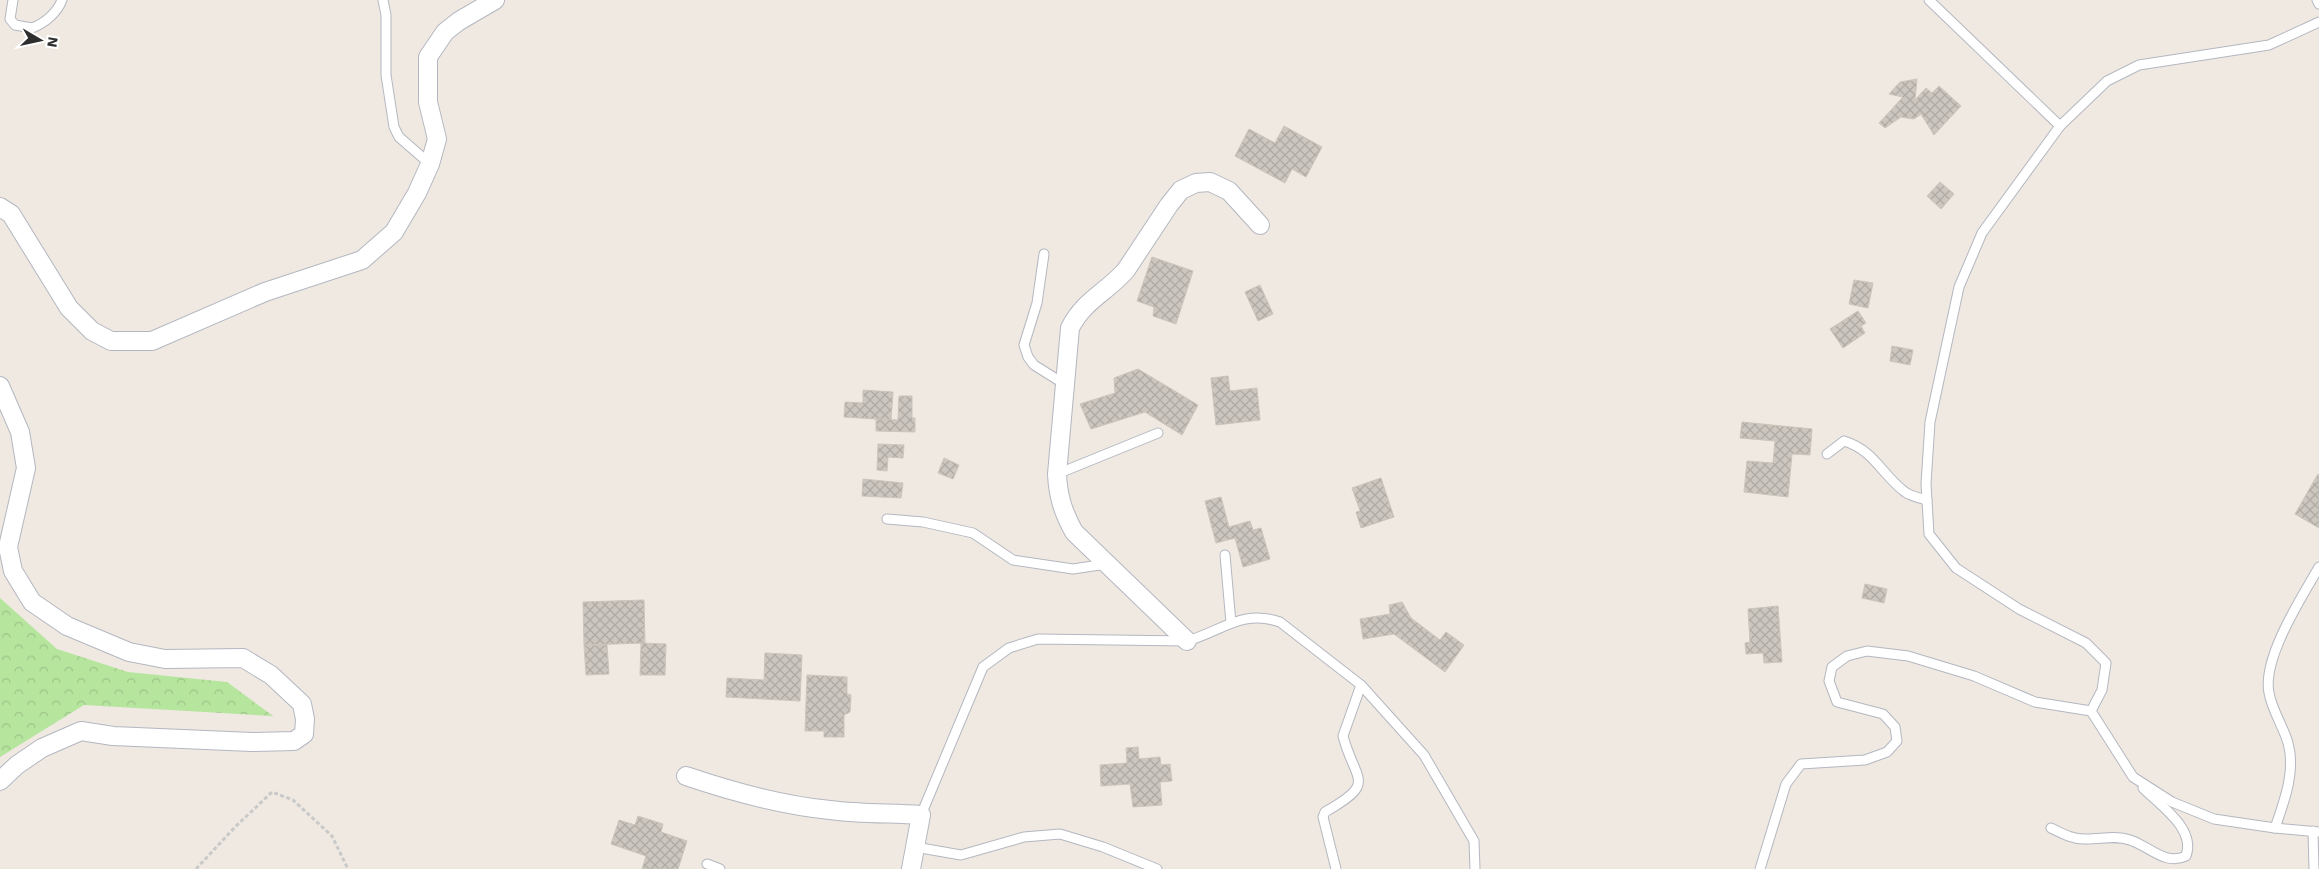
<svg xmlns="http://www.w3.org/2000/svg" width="2319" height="869" font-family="'Work Sans',sans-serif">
<defs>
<pattern id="forest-crowns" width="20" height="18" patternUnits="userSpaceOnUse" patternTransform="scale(1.25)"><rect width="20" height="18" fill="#b6e59e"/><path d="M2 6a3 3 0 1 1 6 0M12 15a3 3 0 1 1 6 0" fill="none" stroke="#9dc588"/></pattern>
<pattern id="building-cross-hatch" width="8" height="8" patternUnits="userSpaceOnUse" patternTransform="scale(1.25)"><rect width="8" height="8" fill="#cbc7bf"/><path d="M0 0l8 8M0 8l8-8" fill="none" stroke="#afaba4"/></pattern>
</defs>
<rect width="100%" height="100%" fill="#efe9e1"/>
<path fill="url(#forest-crowns)" d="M0,598L57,649L128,672L227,682L273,716L84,705L0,757Z"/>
<g fill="url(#building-cross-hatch)" stroke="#cbc5ba">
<path d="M1917,79L1915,100L1926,88L1932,93L1939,86L1961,106L1934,135L1921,114L1914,119L1901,117L1885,128L1879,123L1903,97L1889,94L1900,82Z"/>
<path d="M1284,126L1322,147L1306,177L1292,169L1285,183L1235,156L1249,129L1275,143Z"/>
<path d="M1940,182L1954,194L1941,209L1927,196Z"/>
<path d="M1152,257L1193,271L1176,324L1153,316L1154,307L1137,301Z"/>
<path d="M1854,280L1873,283L1868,308L1849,304Z"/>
<path d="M1260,285L1273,314L1258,321L1245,292Z"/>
<path d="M1858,311L1866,323L1861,326L1865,333L1843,348L1830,329Z"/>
<path d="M1892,346L1913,350L1910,365L1890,361Z"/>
<path d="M1138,369L1198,405L1182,435L1145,412L1091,429L1080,404L1115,393L1114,378Z"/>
<path d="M1228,376L1230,391L1257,388L1260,420L1216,425L1211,378Z"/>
<path d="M863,390L893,392L891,420L844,417L845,402L863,403Z"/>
<path d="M899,396H912V418H915V432L876,431V419L898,420Z"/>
<path d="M1742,422L1812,429L1810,455L1792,454L1788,497L1744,492L1747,461L1773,463L1775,441L1740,438Z"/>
<path d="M878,444L904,445L903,458L888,457L887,471L877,470Z"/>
<path d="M944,458L959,465L953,479L938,473Z"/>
<path d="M2318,474L2319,475V528L2295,514Z"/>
<path d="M1381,478L1394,517L1361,528L1356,512L1360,511L1352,488Z"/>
<path d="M863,479L903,483L901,498L862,496Z"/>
<path d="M1221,497L1229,527L1250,521L1253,530L1261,528L1270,559L1243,567L1235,538L1216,543L1205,501Z"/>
<path d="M1865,584L1887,589L1884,603L1862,598Z"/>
<path d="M644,600L645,643L584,645L583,602Z"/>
<path d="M1402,602L1411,618L1440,640L1446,632L1464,645L1445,672L1394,634L1363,639L1360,619L1390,614L1389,605Z"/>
<path d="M1778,606L1782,662L1764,663L1763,653L1746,654L1745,643L1750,642L1748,609Z"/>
<path d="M641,643L666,644L665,675H640Z"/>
<path d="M584,645H607L609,674L586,675Z"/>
<path d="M765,653L802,655L800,701L726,697L727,678L764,680Z"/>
<path d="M807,675L847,677V694L851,695L850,712L844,715V737H824V731H805Z"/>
<path d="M1138,747L1139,759L1160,757L1161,765L1170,764L1172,781L1160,782L1162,805L1133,807L1130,784L1101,786L1100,765L1127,763L1126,748Z"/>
<path d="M638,816L663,824L661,832L687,841L678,869H642L646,856L611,844L619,820L635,825Z"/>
</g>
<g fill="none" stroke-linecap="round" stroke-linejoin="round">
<defs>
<g id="service">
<path d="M13,0L10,19L15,25L32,28C45,23 57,13 62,0"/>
<path d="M383,0L386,15V75L394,127L399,137L430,164"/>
<path d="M1929,0L2060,126"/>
<path d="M2317,0L2319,4"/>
<path d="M1044,254L1037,303L1024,345L1028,357L1034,365L1066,385"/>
<path d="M1827,454L1844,441C1874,450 1882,475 1905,492C1910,496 1920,498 1927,500"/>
<path d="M1057,474L1158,433"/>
<path d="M887,519L923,522L973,533L1013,560L1073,569L1106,564"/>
<path d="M1225,555L1231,623"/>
<path d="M2091,711L2133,777L2172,802L2214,819L2275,828L2319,832"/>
<path d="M921,815L983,667L1009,648L1038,639L1187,641C1222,631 1242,609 1280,622L1361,685L1424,755L1474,841L1475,869"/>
<path d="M2051,828C2063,834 2074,840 2087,839C2102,839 2115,835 2130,840C2149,846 2165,866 2186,856C2196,829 2161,806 2143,788"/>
<path d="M2275,828C2284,802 2296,771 2288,743C2283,726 2272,710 2269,693C2262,658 2302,597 2319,567"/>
<path d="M2313,831L2314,869"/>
<path d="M915,847L961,855L1024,837L1060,834L1103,847L1157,869"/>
<path d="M707,864L720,869"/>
<path d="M1336,869L1323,817L1325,812C1378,782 1355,782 1343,736L1361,685"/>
<path d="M1760,869L1786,784L1801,764L1865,760L1887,752L1897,741L1895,727L1883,714L1837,702L1829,681L1832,667L1847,656L1867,651L1908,656L1974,676L2035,702L2091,711L2102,690L2106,663L2086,643L2019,609L1956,568L1929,534L1926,484L1930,422L1959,287L1982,233L2060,126L2107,81L2139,65L2269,45L2319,22"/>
</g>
<g id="minor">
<path d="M0,207L11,214L69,308L92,331L111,341H152L265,292L362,260L394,232L417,193L430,164L437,139L428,102V57L445,32L459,21L495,0"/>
<path d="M0,386L20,432L26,468L8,547L13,571L32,602L67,626L129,652L165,659L243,658L271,675L302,704L305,719L304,734L294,741L252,742L113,736L81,731L42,748L17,765L0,781"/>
<path d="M1187,641L1074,532C1063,512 1058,496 1057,474L1070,328C1084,300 1106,293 1126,270L1169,205L1181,190L1196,183L1210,182L1229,191L1260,225"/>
<path d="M686,776C733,792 780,805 830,810C860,814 891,813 921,815L911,869"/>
</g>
</defs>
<use href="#service" stroke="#b4b7c1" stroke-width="11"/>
<use href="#minor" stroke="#b4b7c1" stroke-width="20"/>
<path stroke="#c9c9c9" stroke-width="3" stroke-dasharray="4 2.5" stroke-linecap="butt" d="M196,869L235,827L272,792L293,800L332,836L348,869"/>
<use href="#service" stroke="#fff" stroke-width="9"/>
<use href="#minor" stroke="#fff" stroke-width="18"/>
</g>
<g transform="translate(40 40) rotate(99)" stroke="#ffffff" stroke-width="4" paint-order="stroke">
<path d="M0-4L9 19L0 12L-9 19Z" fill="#2e2e2e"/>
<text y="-8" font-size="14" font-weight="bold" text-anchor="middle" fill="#2e2e2e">N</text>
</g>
</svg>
